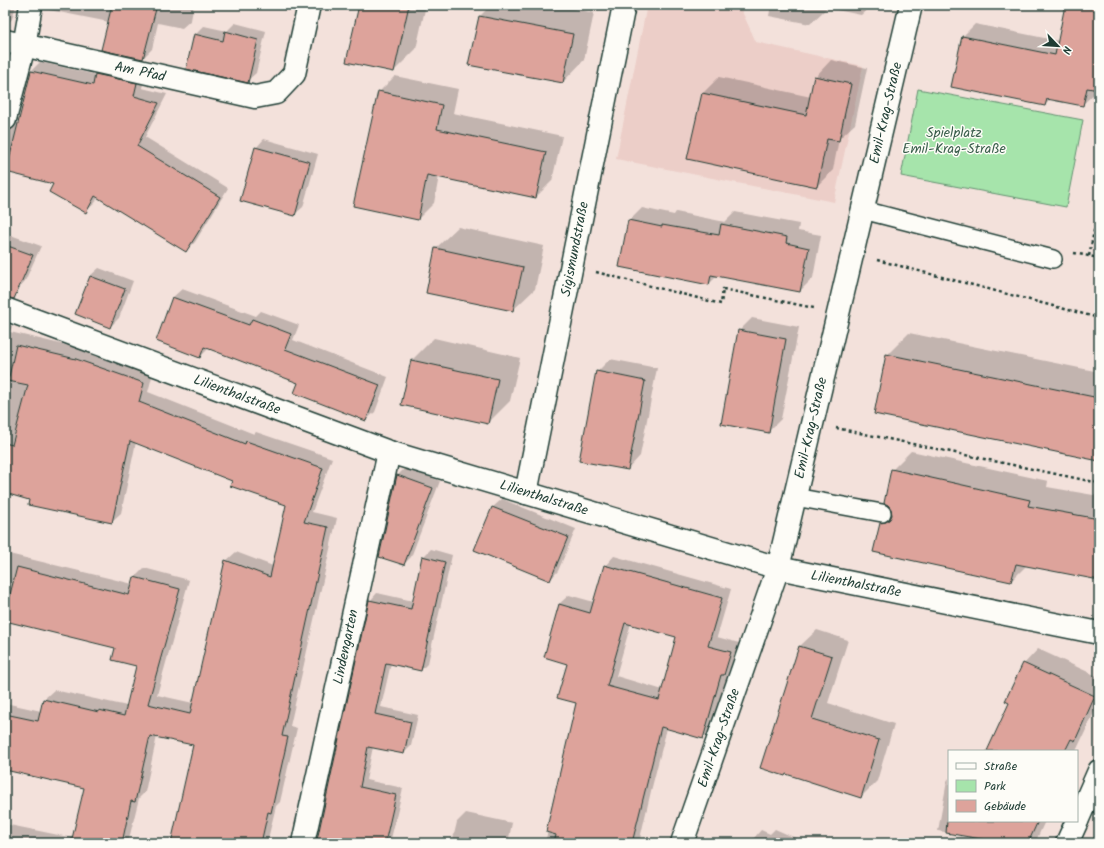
<svg xmlns="http://www.w3.org/2000/svg" width="1104" height="848" font-family="Kalam,sans-serif">
<rect width="100%" height="100%" fill="#f3e1db"/>
<filter id="ink" filterUnits="userSpaceOnUse"><feTurbulence type="fractalNoise" baseFrequency=".025" numOctaves="2"/><feDisplacementMap in="SourceGraphic" scale="8" xChannelSelector="R" yChannelSelector="G"/><feConvolveMatrix kernelMatrix="1 2 1 2 8 2 1 2 1" color-interpolation-filters="sRGB"/></filter>
<g filter="url(#ink)">
<path fill="#eccec8" d="M647,5H739L756,42L863,66L834,202L616,159Z"/>
<path fill="#a6e4ab" stroke="#629070" d="M918,89L1083,120L1066,207L901,176Z"/>
<g fill="#0003" fill-rule="evenodd">
<path d="M5,5H16L12,19L5,27Z"/>
<path d="M44,5H194L191,20L182,28L158,23L152,49L143,58L109,22L44,9Z"/>
<path d="M360,5H426L416,49L394,71Z"/>
<path d="M491,5H556L594,13L584,60L563,82L480,16Z"/>
<path d="M771,5H872L861,15L827,8L810,24L769,16Z"/>
<path d="M1066,5H1099V89H1096L1095,93L1082,105L1051,99L1045,105L962,37L975,24L1059,41Z"/>
<path d="M235,23L266,31L256,73L247,81L195,35L204,26L227,31Z"/>
<path d="M5,54L14,57L5,92Z"/>
<path d="M831,60L867,68L855,124L839,139L833,170L817,186L689,158L703,93L719,77L811,97L815,77Z"/>
<path d="M40,62L96,75L105,66L145,75L142,88L167,94L145,137L228,188L195,242L186,251L98,197L95,203L86,211L55,183L5,171V119L11,123H18L31,71Z"/>
<path d="M395,76L458,89L453,113L562,136L552,181L536,197L439,176L434,203L418,219L379,92Z"/>
<path d="M264,139L318,154L303,207L294,215L256,148Z"/>
<path d="M642,208L674,215L676,212L725,222L735,212L799,224L798,231L821,235L813,278L800,291L718,275L709,284L629,221Z"/>
<path d="M458,227L544,246L535,289L513,310L436,248Z"/>
<path d="M5,233L41,246L25,281L17,290L5,286Z"/>
<path d="M99,268L133,281L119,318L110,327L90,276Z"/>
<path d="M182,289L256,316L261,311L299,325L293,340L388,377L375,412L366,420L299,382L209,348L200,357L157,341L173,297Z"/>
<path d="M752,318L799,327L781,419L768,432L739,331Z"/>
<path d="M5,324L12,326L10,332L86,350L153,373L148,392L254,434L256,432L332,458L312,512L337,518L290,726L297,728L280,802L276,806L267,843H172L194,744L157,736L145,792L139,798L128,843H5V824L73,838L85,787L5,769V703L41,711L44,699L54,690L127,706L137,665L116,647L5,620V553L133,584L135,577L144,568L189,580L157,695L193,703L226,561L236,552L273,566L287,504L233,480L136,442L121,513L111,522L5,492Z"/>
<path d="M909,333L1099,372V460L887,355Z"/>
<path d="M434,338L520,358L510,401L488,423L412,360Z"/>
<path d="M610,359L657,368L640,456L628,469L597,372Z"/>
<path d="M911,451L1048,481L1047,487L1099,496V579L1027,565L1011,581L881,523L892,511V470Z"/>
<path d="M405,468L440,481L411,557L404,564L380,556L398,475Z"/>
<path d="M502,499L576,529L558,571L550,580L476,550L493,507Z"/>
<path d="M431,549L452,555L428,663L421,670L391,663L381,707L418,715L411,746L404,753L373,747L366,780L403,788L390,843H317L370,601L377,593L413,601L423,557Z"/>
<path d="M614,556L731,589L717,637L739,643L733,665L729,670L712,729L703,738L667,728L651,791L639,843H545L578,703L568,663L559,604L569,595L594,602L605,566ZM631,623L677,636L663,690L616,676Z"/>
<path d="M817,630L848,640L828,703L894,724L877,781L861,797L786,773L762,767L800,646Z"/>
<path d="M1038,649L1099,677V702L1076,751H989L1011,703L1024,664Z"/>
<path d="M949,778V821H1045L1035,843H980L982,838L938,831L947,781Z"/>
<path d="M466,813L512,823L508,843H452L457,822Z"/>
<path d="M775,829L807,843H752L754,838L761,830L770,834Z"/>
</g>
<g fill="#dda39b" stroke="#1f3d34" fill-rule="evenodd">
<path d="M112,5H157L143,59L101,50Z"/>
<path d="M359,5H409L394,72L346,62Z"/>
<path d="M1065,5H1099V90L1087,88L1083,106L1047,99L1045,106L951,87L962,36L1055,55Z"/>
<path d="M479,16L573,34L563,83L468,65Z"/>
<path d="M225,31L258,40L248,83L186,69L194,34L223,41Z"/>
<path d="M31,71L93,85L95,74L137,83L134,96L159,103L137,146L220,197L186,252L95,196L86,213L49,192L53,184L6,172Z"/>
<path d="M814,76L851,84L839,141L827,139L817,187L687,159L702,93L806,115Z"/>
<path d="M378,91L442,105L437,129L546,152L536,198L427,175L418,220L353,206Z"/>
<path d="M255,147L310,162L295,216L240,201Z"/>
<path d="M628,220L662,227V225L719,235L721,224L787,237L786,243L809,248L800,292L711,275L709,285L619,267Z"/>
<path d="M5,245L33,255L14,299L5,297Z"/>
<path d="M435,248L523,267L513,311L426,293Z"/>
<path d="M90,276L125,289L110,328L75,314Z"/>
<path d="M172,297L249,325L252,319L291,334L285,349L380,385L366,421L294,393L298,383L204,347L200,358L156,341Z"/>
<path d="M738,330L786,339L769,433L721,424Z"/>
<path d="M16,345L76,359L144,383L139,402L245,444L246,441L323,468L304,522L328,527L282,736L288,737L271,813L268,812L261,843H171L193,745L150,736L135,802L131,801L122,843H71L84,788L5,770V714L38,721L43,699L99,712V710L124,716L136,666L112,660L115,648L5,621V614L17,567L129,595L134,577L180,589L148,704L190,714L225,560L270,577L286,505L230,486L232,481L130,441L112,523L28,505L29,500L5,493V443L12,445L28,385L8,381Z"/>
<path d="M886,354L1099,398V461L874,414Z"/>
<path d="M411,360L498,379L488,424L401,405Z"/>
<path d="M596,371L645,381L628,470L579,461Z"/>
<path d="M891,469L1030,500L1028,506L1099,519V580L1016,564L1011,582L873,552L880,523L886,522L890,519L892,515L891,509L888,505L884,503Z"/>
<path d="M397,475L433,488L404,565L379,557Z"/>
<path d="M492,507L568,537L550,581L474,550Z"/>
<path d="M422,556L445,562L421,671L386,663L375,714L411,722L404,754L368,747L360,787L396,795L385,843H332L317,840L369,600L411,609Z"/>
<path d="M604,565L722,598L708,646L731,652L724,675H721L703,739L661,727L632,843H554L556,835L546,832L576,703L557,698L567,664L544,657L559,604L590,613ZM625,623L676,637L659,700L607,686Z"/>
<path d="M799,646L832,656L812,719L879,740L861,798L786,774L785,776L760,768Z"/>
<path d="M1023,663L1095,696L1075,741L1071,739L1065,751H987L1009,703L1005,701Z"/>
<path d="M947,821H1038L1028,843H1004L946,833Z"/>
</g>
<g fill="none" stroke-linecap="round" stroke-linejoin="round">
<defs>
<g id="service">
<path d="M863,210L1053,259"/>
<path d="M795,497L882,513"/>
</g>
<g id="minor">
<path d="M5,41L255,97L276,93L294,74L309,5"/>
<path d="M5,119L24,46L31,5"/>
<path d="M5,309L389,452L778,568L1099,633"/>
<path d="M526,493L624,5"/>
<path d="M1077,821L1099,771"/>
<path d="M303,843L389,452"/>
<path d="M682,843L778,568L911,5"/>
<path d="M1067,843L1077,821"/>
</g>
</defs>
<use href="#service" stroke="#1f3d34" stroke-width="20"/>
<use href="#minor" stroke="#1f3d34" stroke-width="25"/>
<g stroke="#1f3d34" stroke-width="2.5" stroke-dasharray="3 3" stroke-linecap="butt">
<path d="M1074,253L1099,258"/>
<path d="M1089,256L1099,206"/>
<path d="M877,260L1099,318"/>
<path d="M596,272L721,304L723,289L814,308"/>
<path d="M836,428L1099,483"/>
<path d="M132,843L133,838"/>
</g>
<use href="#service" stroke="#fdfcf7" stroke-width="17"/>
<use href="#minor" stroke="#fdfcf7" stroke-width="22"/>
</g>
</g>
<g text-anchor="middle" dominant-baseline="central" stroke-width="3" stroke-linejoin="round" paint-order="stroke">
<g font-size="14" fill="#1f3d34" stroke="#fdfcf7">
<text transform="translate(140 72) rotate(12)">Am Pfad</text>
<text transform="translate(886 113) rotate(-77)">Emil-Krag-Straße</text>
<text transform="translate(575 249) rotate(-79)">Sigismundstraße</text>
<text transform="translate(237 395) rotate(20)">Lilienthalstraße</text>
<text transform="translate(811 428) rotate(-77)">Emil-Krag-Straße</text>
<text transform="translate(544 498) rotate(17)">Lilienthalstraße</text>
<text transform="translate(856 584) rotate(11)">Lilienthalstraße</text>
<text transform="translate(346 647) rotate(-78)">Lindengarten</text>
<text transform="translate(719 738) rotate(-71)">Emil-Krag-Straße</text>
</g>
<g font-size="14" fill="#3a5e4c" stroke="#fdfcf7">
<text x="954" y="133">Spielplatz<tspan x="954" dy="16">Emil-Krag-Straße</tspan></text>
</g>
</g>
<rect width="1104" height="848" fill="none" stroke="#fdfcf7" stroke-width="20"/>
<rect x="10" y="10" width="1084" height="828" fill="none" stroke="#1f3d34" stroke-width="1.5" filter="url(#ink)"/>
<rect x="948" y="750" width="130" height="72" fill="#fdfcf7" stroke="#a4b0a9"/>
<rect x="956" y="763" width="20" height="6" fill="#fdfcf7" stroke="#a4b0a9"/>
<text x="984" y="770" font-size="12" fill="#1f3d34">Straße</text>
<rect x="956" y="780" width="20" height="12" fill="#a6e4ab" stroke="#a4b0a9"/>
<text x="984" y="790" font-size="12" fill="#1f3d34">Park</text>
<rect x="956" y="800" width="20" height="12" fill="#dda39b" stroke="#a4b0a9"/>
<text x="984" y="810" font-size="12" fill="#1f3d34">Gebäude</text>
<g transform="translate(1058 46) rotate(115)" stroke="#fdfcf7" stroke-width="3" paint-order="stroke">
<path d="M0-3L7 15L0 10L-7 15Z" fill="#1f3d34"/>
<text y="-6" font-size="11" font-weight="bold" text-anchor="middle" fill="#1f3d34">N</text>
</g>
</svg>
